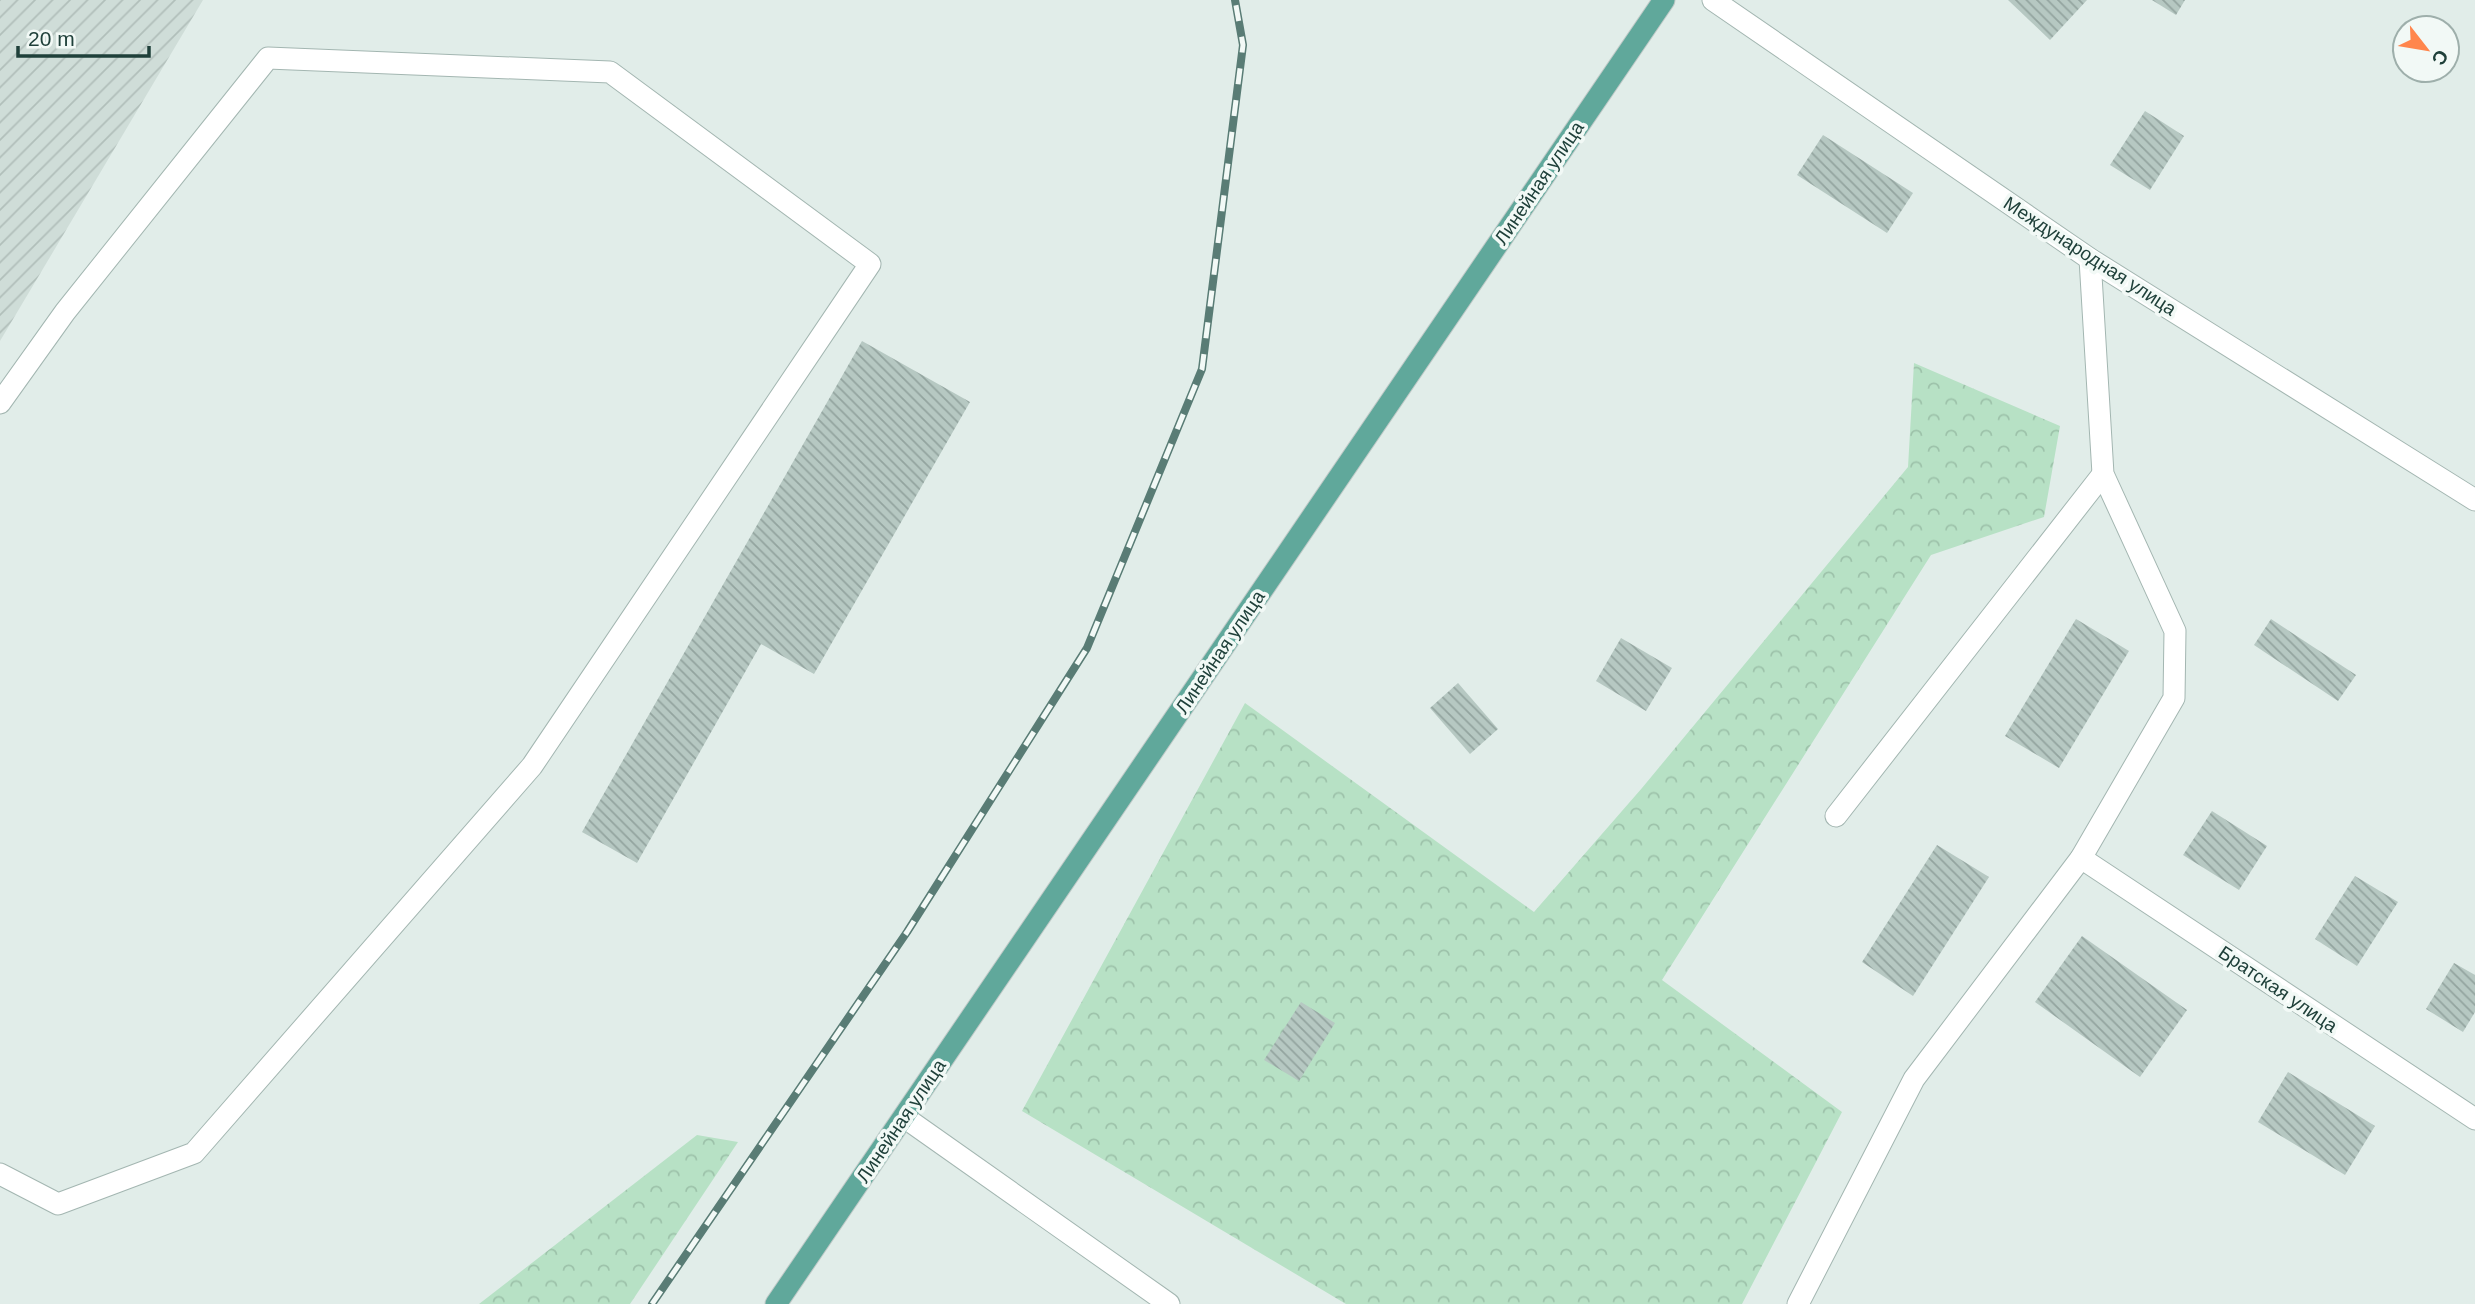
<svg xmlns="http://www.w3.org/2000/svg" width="2475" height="1304" font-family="Helvetica,sans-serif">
<defs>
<pattern id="industrial-furrows" width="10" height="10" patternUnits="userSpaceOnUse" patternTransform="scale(1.75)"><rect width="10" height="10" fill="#cfddd8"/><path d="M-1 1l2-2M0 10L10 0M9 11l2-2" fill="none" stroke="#b1bfba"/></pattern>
<pattern id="forest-crowns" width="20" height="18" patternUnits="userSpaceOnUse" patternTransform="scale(1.75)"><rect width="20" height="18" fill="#b7e1c5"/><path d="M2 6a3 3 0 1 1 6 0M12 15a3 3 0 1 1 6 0" fill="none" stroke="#9dc2aa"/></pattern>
<pattern id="building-back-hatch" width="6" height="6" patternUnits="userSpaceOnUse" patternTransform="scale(1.75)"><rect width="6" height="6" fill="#b6c8c2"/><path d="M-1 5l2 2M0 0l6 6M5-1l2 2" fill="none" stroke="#93a49f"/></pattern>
</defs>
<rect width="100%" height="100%" fill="#e1ede9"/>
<path fill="url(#industrial-furrows)" d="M0,0H203L0,341Z"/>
<g fill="url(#forest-crowns)">
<path d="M1914,363L2060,426L2044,517L1931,555L1662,980L1842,1112L1742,1304H1346L1022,1111L1245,703L1534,912L1642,788L1908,467Z"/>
<path d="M697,1135L738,1142L630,1304H479Z"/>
</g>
<g fill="url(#building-back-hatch)">
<path d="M2008,0H2087L2050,40Z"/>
<path d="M2152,0H2185L2176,15Z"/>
<path d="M2145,111L2184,136L2150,190L2110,165Z"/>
<path d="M1823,135L1913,193L1887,233L1797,175Z"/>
<path d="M862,341L970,402L814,674L761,644L637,863L582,832Z"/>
<path d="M2076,619L2129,651L2059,768L2005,736Z"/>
<path d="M2271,619L2356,675L2338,701L2254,645Z"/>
<path d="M1621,638L1672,668L1646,711L1596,681Z"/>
<path d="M1458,683L1498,729L1470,754L1430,708Z"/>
<path d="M2212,811L2267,846L2239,890L2183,855Z"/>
<path d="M1937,845L1989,877L1913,996L1862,962Z"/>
<path d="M2355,876L2398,902L2357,966L2315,939Z"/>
<path d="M2082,936L2187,1010L2140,1077L2035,1002Z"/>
<path d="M2454,963L2475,975V1012L2463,1032L2426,1009Z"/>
<path d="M1301,1002L1335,1023L1299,1081L1264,1060Z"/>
<path d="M2288,1072L2375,1126L2345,1175L2258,1122Z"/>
</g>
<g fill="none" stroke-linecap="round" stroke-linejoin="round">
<defs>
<g id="lane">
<path d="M0,403L65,312L268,58L610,72L870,264L532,766L194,1153L58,1204L0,1174"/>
<path d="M1836,816L2103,474"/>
<path d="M904,1117L1169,1304"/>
</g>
<g id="street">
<path d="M1713,0L2090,259L2475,500"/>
<path d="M2081,858L2475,1119"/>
<path d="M1798,1304L1914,1079L2081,858L2174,698L2175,631L2103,474L2090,259"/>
</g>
<path id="primary" d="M776,1304L1664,0"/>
</defs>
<use href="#lane" stroke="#a3b6b1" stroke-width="23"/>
<use href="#street" stroke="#a3b6b1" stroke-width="23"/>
<use href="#primary" stroke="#c0cac8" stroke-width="23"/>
<use href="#lane" stroke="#fff" stroke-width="21"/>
<use href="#street" stroke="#fff" stroke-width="21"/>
<use href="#primary" stroke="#60a89b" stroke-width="21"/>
<defs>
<path id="rail" d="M652,1304L907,932L1087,648L1202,369L1243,45L1235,0"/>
</defs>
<use href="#rail" stroke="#597c75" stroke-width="8"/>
<use href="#rail" stroke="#f2f9f6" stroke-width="5" stroke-dasharray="16" stroke-linecap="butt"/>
</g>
<g text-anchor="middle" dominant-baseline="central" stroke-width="7" stroke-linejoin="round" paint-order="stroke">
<g font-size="19" fill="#1f403a" stroke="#f2f9f6">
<text transform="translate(1539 183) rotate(-56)">Линейная улица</text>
<text transform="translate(2090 256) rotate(33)">Международная улица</text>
<text transform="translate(1220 652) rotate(-56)">Линейная улица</text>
<text transform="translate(2278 989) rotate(34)">Братская улица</text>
<text transform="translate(901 1121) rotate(-56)">Линейная улица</text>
</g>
</g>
<g transform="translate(2426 49) rotate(121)"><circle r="33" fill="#f2f9f6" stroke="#9eafab" stroke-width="2"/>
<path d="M0-5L12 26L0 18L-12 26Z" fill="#ff864d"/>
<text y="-10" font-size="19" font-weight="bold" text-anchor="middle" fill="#1f403a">С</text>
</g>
<path d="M18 46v10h131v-10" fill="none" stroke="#1f403a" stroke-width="3.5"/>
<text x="28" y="46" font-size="21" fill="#1f403a" stroke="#f2f9f6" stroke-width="5" paint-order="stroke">20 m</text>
</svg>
